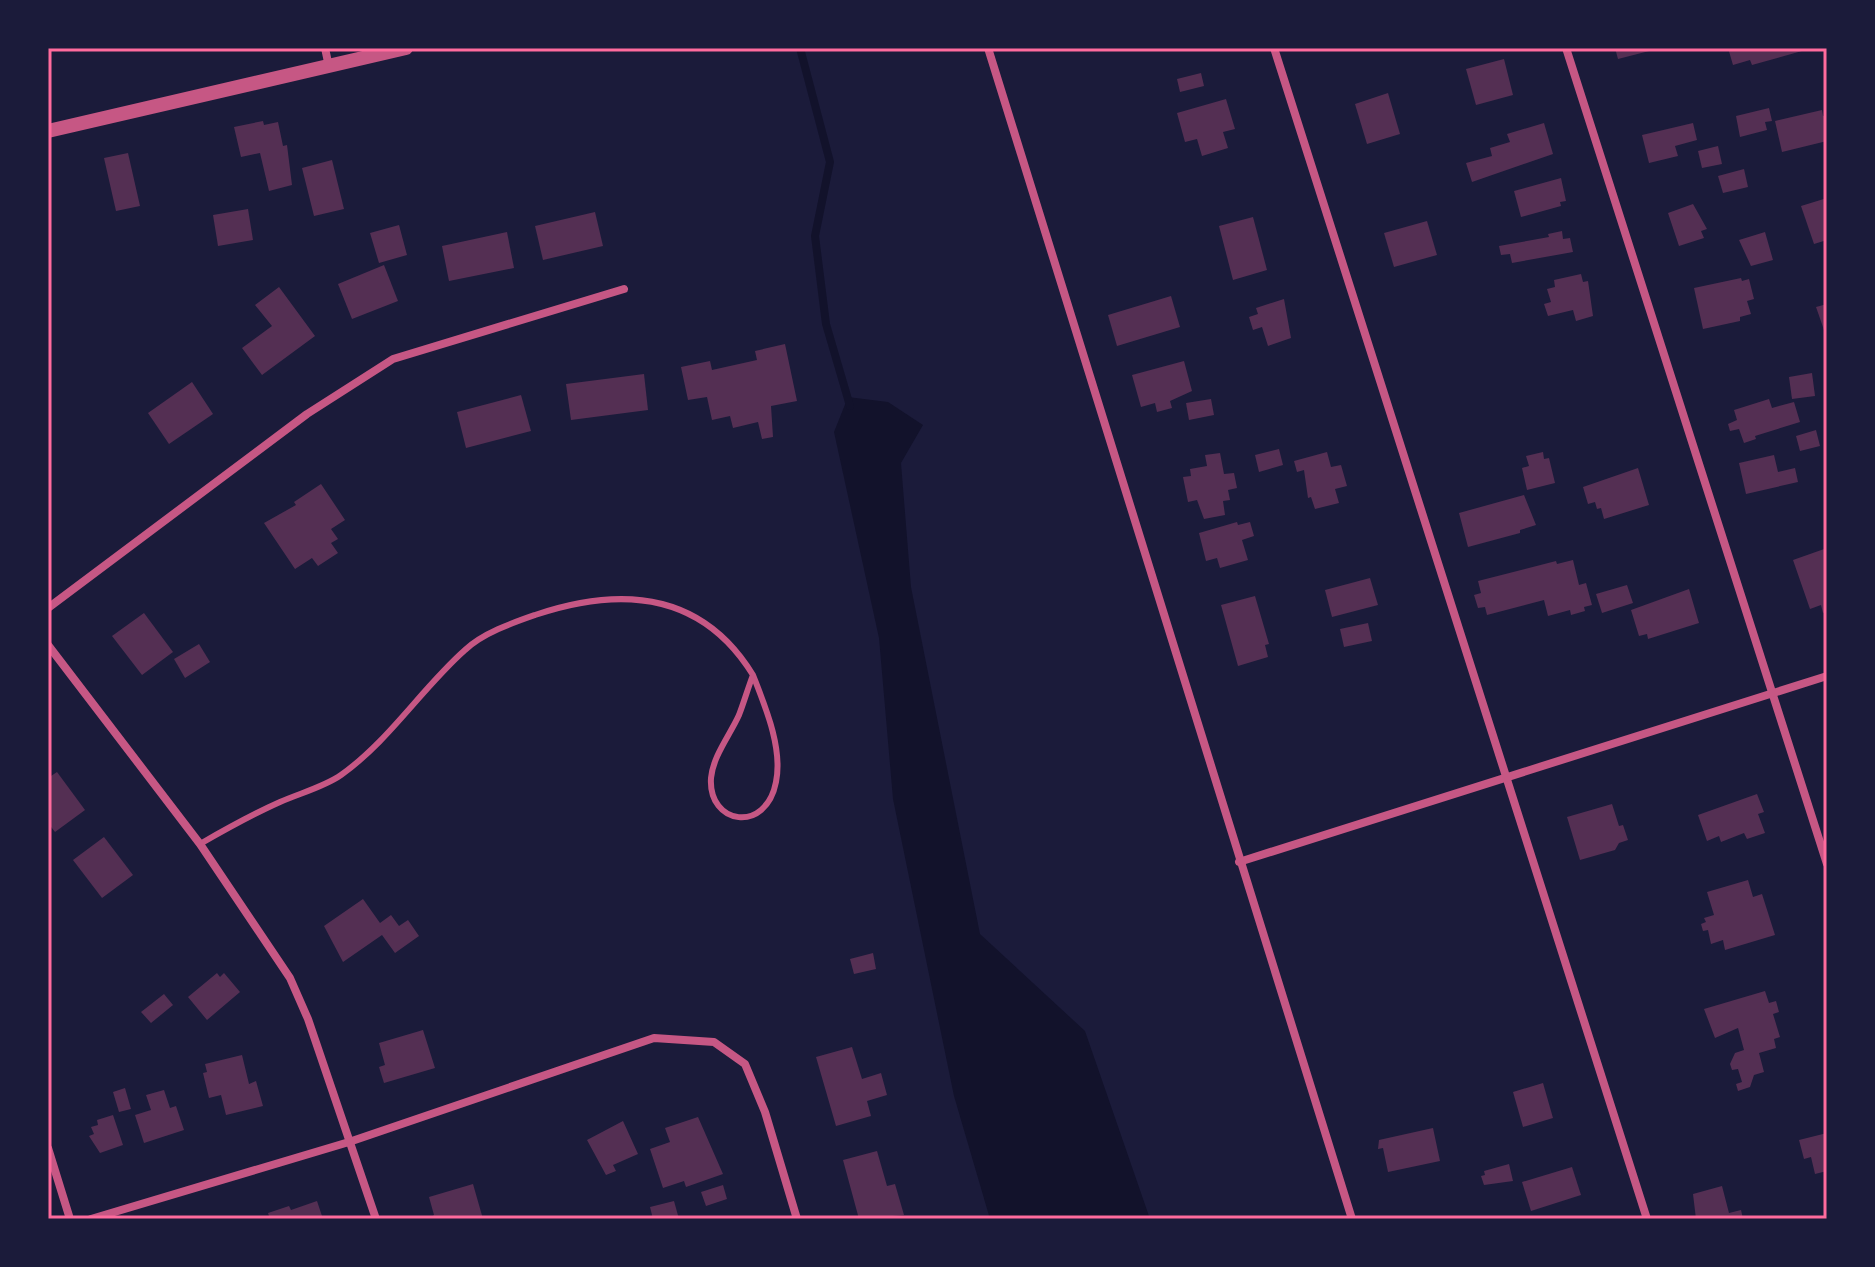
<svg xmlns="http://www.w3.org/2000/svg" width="1875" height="1267" font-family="'Exo 2',sans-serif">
<rect width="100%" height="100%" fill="#1b1b3a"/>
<path fill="#12122b" d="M848,397L888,402L923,425L901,463L911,587L980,934L1085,1031L1150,1219H990L954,1096L893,799L879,638L834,432Z"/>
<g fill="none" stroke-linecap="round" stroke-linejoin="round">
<path stroke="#12122b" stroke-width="8" d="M800,48L830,162L815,236L826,324L850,406"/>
</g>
<g fill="#542f53">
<path d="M1615,48H1657V49L1618,59Z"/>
<path d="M1728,48H1809V49L1752,65L1750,60L1733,65Z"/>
<path d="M1504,59L1513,95L1476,105L1466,69Z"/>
<path d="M1201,73L1204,86L1180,92L1177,79Z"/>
<path d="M1388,93L1400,134L1367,144L1355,104Z"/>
<path d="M1226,99L1235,129L1223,132L1228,148L1202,156L1197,139L1185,142L1177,113Z"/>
<path d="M1769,108L1772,121L1765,122L1767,130L1740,137L1736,116Z"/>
<path d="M1822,110L1823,116L1827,115V141L1782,152L1775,121Z"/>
<path d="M263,121L264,125L278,122L283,146L287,145L292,185L269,191L260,153L241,157L234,127Z"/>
<path d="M1544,123L1553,154L1472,182L1466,163L1492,156L1490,148L1510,142L1507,134Z"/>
<path d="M1693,123L1697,140L1675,146L1678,156L1649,163L1642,135Z"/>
<path d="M1718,146L1722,164L1702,168L1698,151Z"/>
<path d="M128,153L140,206L116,211L104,158Z"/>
<path d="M332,160L344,209L314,216L302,168Z"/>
<path d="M1744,169L1748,187L1723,193L1718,176Z"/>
<path d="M1561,178L1566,201L1560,202L1561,206L1521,217L1514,191Z"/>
<path d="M1827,198V240L1814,244L1801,206Z"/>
<path d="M1693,204L1707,229L1701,231L1704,238L1679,246L1668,213Z"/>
<path d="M248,209L253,240L218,246L213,215Z"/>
<path d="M595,212L603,246L543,260L535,226Z"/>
<path d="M1253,217L1267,270L1233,280L1219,226Z"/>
<path d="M1427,221L1437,255L1394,267L1384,233Z"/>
<path d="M399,225L407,255L379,263L370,233Z"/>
<path d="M1562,231L1563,239L1570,238L1573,252L1512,263L1510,254L1501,255L1499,246L1549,237L1548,234Z"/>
<path d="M507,232L514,268L449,281L442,246Z"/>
<path d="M1765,232L1773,260L1751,266L1739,240Z"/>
<path d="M384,265L398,301L352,319L338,284Z"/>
<path d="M1581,274L1583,282L1588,281L1593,316L1576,321L1573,310L1548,316L1544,304L1551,302L1547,289L1555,287L1554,280Z"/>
<path d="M1741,278L1742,281L1749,279L1754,299L1747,301L1751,314L1740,317V321L1703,329L1694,288Z"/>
<path d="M279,287L315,336L262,375L242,348L272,326L255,305Z"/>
<path d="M1171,296L1180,327L1117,346L1108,315Z"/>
<path d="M1284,299L1291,338L1268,346L1262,327L1253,330L1249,317L1258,314L1256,308Z"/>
<path d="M1827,304V329L1824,330L1816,307Z"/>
<path d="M785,344L797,401L771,406L773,437L762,439L758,422L733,428L730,416L712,420L707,397L688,400L681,367L710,361L712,370L757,360L755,351Z"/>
<path d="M1184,361L1192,391L1170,401L1172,408L1157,412L1155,403L1141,407L1132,375Z"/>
<path d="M1812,373L1815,396L1792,399L1789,377Z"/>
<path d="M644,374L648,410L571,420L566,384Z"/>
<path d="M192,382L213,414L169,444L148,413Z"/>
<path d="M521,395L531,431L466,448L457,412Z"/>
<path d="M1211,399L1214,415L1189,420L1186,403Z"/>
<path d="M1769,399L1772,408L1794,402L1800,422L1755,436L1756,439L1744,443L1739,429L1730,431L1728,424L1737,420L1734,410Z"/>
<path d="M1816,430L1820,446L1800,451L1796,436Z"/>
<path d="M1279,449L1283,465L1259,472L1255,455Z"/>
<path d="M1327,452L1331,467L1341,465L1347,486L1335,489L1339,503L1315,509L1311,497L1308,498L1304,470L1297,472L1294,461Z"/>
<path d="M1543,452L1544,459L1549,458L1555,483L1527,490L1522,468L1529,466L1526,456Z"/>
<path d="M1220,453L1224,474L1234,473L1237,488L1228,490L1230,500L1223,501L1225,515L1204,519L1197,500L1188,502L1183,477L1191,476L1190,469L1207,466L1205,455Z"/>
<path d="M1774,455L1778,472L1795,468L1798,482L1746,494L1739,463Z"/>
<path d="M1638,468L1649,505L1604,519L1601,508L1597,509L1595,502L1588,504L1583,487Z"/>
<path d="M321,484L345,520L331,529L338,539L331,543L338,553L318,566L312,558L295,569L264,523L296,505L294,502Z"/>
<path d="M1524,495L1536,525L1520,530V533L1468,547L1459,513Z"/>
<path d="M1237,522L1238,525L1250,522L1254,536L1242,540L1248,560L1220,568L1217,558L1206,561L1199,533Z"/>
<path d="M1827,548V611L1823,613L1821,605L1810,609L1793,560Z"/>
<path d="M1573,560L1579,585L1586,583L1592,605L1584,607L1585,611L1571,615L1570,610L1548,616L1544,600L1487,615L1485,607L1478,608L1474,595L1481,593L1478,581L1556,561L1557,564Z"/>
<path d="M1370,578L1378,605L1332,617L1325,590Z"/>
<path d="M1627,585L1633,603L1602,613L1596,594Z"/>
<path d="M1689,589L1699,623L1648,639L1647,634L1639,636L1631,610Z"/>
<path d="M1255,596L1269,644L1265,645L1268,657L1238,666L1221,605Z"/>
<path d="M144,613L173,652L142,675L112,636Z"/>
<path d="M1368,623L1372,641L1344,647L1340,629Z"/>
<path d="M199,644L210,662L185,678L174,659Z"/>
<path d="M57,772L85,810L55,832L48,823V778Z"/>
<path d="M1757,794L1764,812L1758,814L1765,833L1747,839L1744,833L1721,842L1719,836L1707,841L1698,815Z"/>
<path d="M1612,804L1619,826L1623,825L1628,840L1619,843L1615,850L1580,860L1567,817Z"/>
<path d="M104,837L133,875L102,898L73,860Z"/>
<path d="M1748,880L1753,897L1762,894L1775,935L1725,950L1723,940L1711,944L1708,930L1703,931L1701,924L1706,922L1704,918L1714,915L1707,892Z"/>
<path d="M363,899L380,923L391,915L399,926L408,920L419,936L395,953L382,935L343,962L324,926Z"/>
<path d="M873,953L876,969L854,974L850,959Z"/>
<path d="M217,973L220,977L224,973L240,992L207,1020L188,997Z"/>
<path d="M1765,991L1769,1003L1776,1001L1779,1012L1773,1014L1780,1037L1774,1039L1776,1048L1759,1053L1764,1072L1754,1075L1750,1087L1738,1091L1736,1084L1742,1082L1738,1069L1732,1070L1730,1064L1735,1053L1744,1050L1738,1028L1715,1038L1704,1009Z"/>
<path d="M164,994L173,1005L151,1023L141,1012Z"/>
<path d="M423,1030L435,1068L384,1083L379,1067L385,1065L379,1043Z"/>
<path d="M852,1047L862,1079L881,1073L887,1095L867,1101L871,1116L836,1126L816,1057Z"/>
<path d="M242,1055L249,1084L256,1081L263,1106L226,1115L221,1095L209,1098L203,1073L207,1072L205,1064Z"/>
<path d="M1543,1083L1553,1118L1523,1127L1513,1092Z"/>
<path d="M125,1088L131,1109L119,1112L113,1092Z"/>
<path d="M164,1090L170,1108L176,1106L184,1130L144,1143L135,1115L151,1110L146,1095Z"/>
<path d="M113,1115L123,1145L100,1153L89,1136L94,1134L91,1127L98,1125L97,1120Z"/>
<path d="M698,1117L723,1174L686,1187L684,1181L663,1188L650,1149L670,1142L665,1128Z"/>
<path d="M623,1121L638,1154L613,1165L616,1171L606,1175L587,1140Z"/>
<path d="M1433,1128L1440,1161L1388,1172L1383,1148L1378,1149L1379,1140Z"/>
<path d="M1827,1133V1171L1815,1174L1811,1157L1804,1159L1799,1140Z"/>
<path d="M877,1151L887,1186L895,1184L904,1215L859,1219L843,1160Z"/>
<path d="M1509,1164L1513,1181L1484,1185L1481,1176L1485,1175L1484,1171Z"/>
<path d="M1572,1167L1581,1195L1531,1211L1522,1182Z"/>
<path d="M473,1184L483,1219H429L434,1215L429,1197Z"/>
<path d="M723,1185L727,1199L706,1206L701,1192Z"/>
<path d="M1722,1186L1729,1213L1741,1210L1743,1219H1696L1693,1194Z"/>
<path d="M317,1201L323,1219H261L269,1216L268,1213L289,1206L291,1210Z"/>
<path d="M674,1201L679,1219H653L650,1207Z"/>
</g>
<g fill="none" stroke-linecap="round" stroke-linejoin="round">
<path stroke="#c65784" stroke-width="6" d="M200,844C226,829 253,814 280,802C300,793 324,787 341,775C389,741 422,688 465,650C483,633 512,623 535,615C621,586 702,592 753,675C748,688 744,702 739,715C730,735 713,756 711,778C708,825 766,834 776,782C783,748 765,706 753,675"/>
<g stroke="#c65784" stroke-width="8">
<path d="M325,48L329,67"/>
<path d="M988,48L1352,1219"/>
<path d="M1274,48L1647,1219"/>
<path d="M1566,48L1827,864"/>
<path d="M48,608L307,414L393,359L624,289"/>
<path d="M48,645L200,844L290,978L308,1019L376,1219"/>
<path d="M1239,862L1827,676"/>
<path d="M48,1148L70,1219"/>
<path d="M91,1219L349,1142L654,1038L714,1042L745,1064L765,1112L797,1219"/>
</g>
<path stroke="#c65784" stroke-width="14" d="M48,131L406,48"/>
</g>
<rect width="1875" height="1267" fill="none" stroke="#1b1b3a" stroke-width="100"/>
<rect x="50" y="50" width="1775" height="1167" fill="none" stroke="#ff6b9d" stroke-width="3"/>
</svg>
